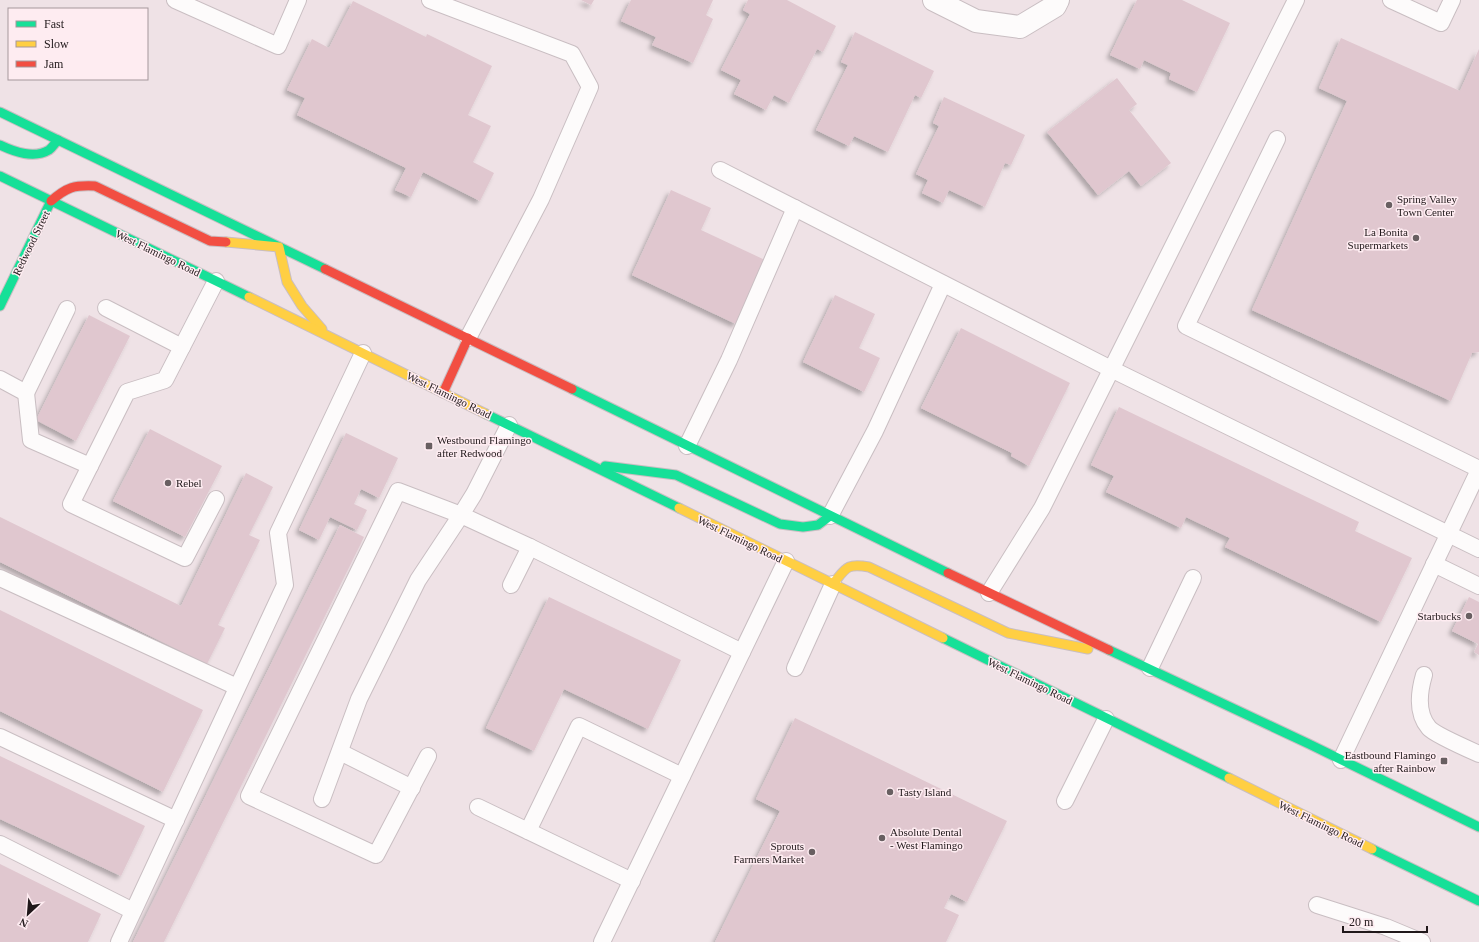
<svg xmlns="http://www.w3.org/2000/svg" width="1479" height="942" font-family="Georgia,serif">
<defs>
<filter id="shadow"><feDropShadow dx="-3.5" dy="3.5" stdDeviation="2" flood-color="#0004"/></filter>
</defs>
<rect width="100%" height="100%" fill="#efe2e6"/>
<g fill="#e0c7cf" filter="url(#shadow)">
<path d="M581,0H594L591,5Z"/>
<path d="M631,0H713L706,15L713,19L693,63L652,45L656,37L621,21Z"/>
<path d="M748,0H787L836,26L823,52L817,49L789,103L774,95L766,110L734,94L741,80L721,70L750,14L743,10Z"/>
<path d="M1137,0H1182L1230,23L1197,92L1169,79L1171,73L1144,60L1140,69L1110,55Z"/>
<path d="M353,1L426,37L427,34L492,66L468,115L491,126L473,162L494,173L480,201L423,172L411,197L395,190L406,168L297,115L305,98L287,90L312,39L329,48Z"/>
<path d="M855,32L934,71L921,98L915,95L888,152L854,136L849,146L816,130L848,65L841,62Z"/>
<path d="M1341,38L1460,91L1479,49V352L1472,353L1451,401L1252,310L1347,101L1319,88Z"/>
<path d="M1117,78L1137,104L1129,110L1171,163L1141,186L1129,171L1098,195L1047,132Z"/>
<path d="M944,97L1025,135L1011,165L1005,163L985,207L949,190L943,203L922,193L928,180L916,174L939,126L933,123Z"/>
<path d="M671,190L711,208L701,230L765,260L736,324L632,275Z"/>
<path d="M835,295L875,314L859,348L880,358L864,392L803,362Z"/>
<path d="M89,315L130,336L76,441L36,420Z"/>
<path d="M961,328L1070,383L1029,466L1011,456L1012,453L921,408Z"/>
<path d="M1119,407L1359,522L1355,531L1412,558L1381,622L1225,547L1230,538L1186,517L1181,528L1106,492L1114,476L1091,465Z"/>
<path d="M150,429L222,466L185,537L113,501Z"/>
<path d="M346,433L398,458L379,498L361,489L354,504L367,510L357,530L330,517L319,540L299,530Z"/>
<path d="M246,473L273,487L249,535L260,540L218,625L225,628L207,664L0,562V517L181,606Z"/>
<path d="M340,525L364,537L164,942H133Z"/>
<path d="M549,597L681,660L648,729L564,689L534,751L486,728Z"/>
<path d="M1469,597L1479,602V655L1474,652L1478,644L1452,631Z"/>
<path d="M0,610L203,710L163,792L0,711Z"/>
<path d="M795,718L1007,821L967,902L951,894L944,908L959,915L946,942H715L780,811L756,799Z"/>
<path d="M0,756L145,826L121,876L0,819Z"/>
<path d="M0,864L101,914L88,942H0Z"/>
</g>
<g fill="none" stroke-linecap="round" stroke-linejoin="round">
<defs>
<g id="lane">
<path d="M175,0L278,46L298,0"/>
<path d="M430,0L572,54L590,87L541,199L468,338"/>
<path d="M1391,0L1441,23L1452,0"/>
<path d="M1277,139L1186,326L1479,469"/>
<path d="M720,170L1111,369L1479,549"/>
<path d="M106,308L182,347"/>
<path d="M0,379L26,393L31,440L90,466"/>
<path d="M26,393L67,309"/>
<path d="M509,425L474,494L461,515L530,547L742,652"/>
<path d="M687,446L729,360L795,208"/>
<path d="M216,499L185,558L71,504L127,392L165,380L216,281"/>
<path d="M830,516L875,431L943,284"/>
<path d="M1434,564L1479,586"/>
<path d="M0,578L237,687"/>
<path d="M511,585L530,547"/>
<path d="M989,593L1042,508L1296,0"/>
<path d="M795,668L833,584"/>
<path d="M1150,668L1193,578"/>
<path d="M1424,675C1419,692 1416,713 1429,728C1434,734 1470,750 1479,754"/>
<path d="M0,737L176,820"/>
<path d="M340,752L412,788"/>
<path d="M1341,760L1479,470"/>
<path d="M322,799L359,699L418,580L461,515L398,491L249,796L376,855L428,756"/>
<path d="M1065,801L1106,719"/>
<path d="M478,807L632,881"/>
<path d="M528,831L579,726L682,776"/>
<path d="M0,844L133,911"/>
<path d="M1317,905L1386,927L1422,942"/>
<path d="M119,942L285,585L278,533L363,353"/>
<path d="M602,942L786,561"/>
</g>
<path id="street" d="M934,0L976,21L1020,27L1055,6L1058,0"/>
<g id="fast">
<path d="M0,112L325,269"/>
<path d="M0,145C15,152 34,159 49,150C53,147 55,143 58,140"/>
<path d="M0,176L249,297"/>
<path d="M0,306L51,201"/>
<path d="M572,389L948,573"/>
<path d="M486,414L679,508"/>
<path d="M605,466L676,475L780,524L803,527L818,525L830,516"/>
<path d="M943,638L1229,778"/>
<path d="M1109,650L1309,744L1479,827"/>
<path d="M1372,849L1479,901"/>
</g>
<g id="slow">
<path d="M226,242L279,247L287,282L302,306L322,329"/>
<path d="M249,297L486,414"/>
<path d="M679,508L943,638"/>
<path d="M833,584C846,568 846,563 869,567L1008,633L1088,649"/>
<path d="M1229,778L1372,849"/>
</g>
<g id="jam">
<path d="M51,201C67,187 74,185 95,186L210,241L226,242"/>
<path d="M325,269L572,389"/>
<path d="M443,393L468,338"/>
<path d="M948,573L1109,650"/>
</g>
</defs>
<use href="#lane" stroke="#c9bec2" stroke-width="18"/>
<use href="#street" stroke="#c9bec2" stroke-width="24"/>
<use href="#fast" stroke="#c9bec2" stroke-width="11"/>
<use href="#slow" stroke="#c9bec2" stroke-width="11"/>
<use href="#jam" stroke="#c9bec2" stroke-width="11"/>
<use href="#lane" stroke="#fdfbfb" stroke-width="16"/>
<use href="#street" stroke="#fdfbfb" stroke-width="22"/>
<use href="#fast" stroke="#16e098" stroke-width="9"/>
<use href="#slow" stroke="#ffcf43" stroke-width="9"/>
<use href="#jam" stroke="#f24e42" stroke-width="9"/>
</g>
<g fill="#685f61" stroke="#feecf1" stroke-width="1.5">
<circle cx="1389" cy="205" r="4"/>
<circle cx="1416" cy="238" r="4"/>
<rect x="425" y="442" width="8" height="8" rx="2"/>
<circle cx="168" cy="483" r="4"/>
<circle cx="1469" cy="616" r="4"/>
<rect x="1440" y="757" width="8" height="8" rx="2"/>
<circle cx="890" cy="792" r="4"/>
<circle cx="882" cy="838" r="4"/>
<circle cx="812" cy="852" r="4"/>
</g>
<g text-anchor="middle" dominant-baseline="central" stroke-width="3" stroke-linejoin="round" paint-order="stroke">
<g font-size="11" fill="#20181a" stroke="#feecf1" text-anchor="start">
<text x="1397" y="199">Spring Valley<tspan x="1397" dy="13">Town Center</tspan></text>
<text x="1408" y="232" text-anchor="end">La Bonita<tspan x="1408" dy="13">Supermarkets</tspan></text>
<text x="437" y="440">Westbound Flamingo<tspan x="437" dy="13">after Redwood</tspan></text>
<text x="176" y="483">Rebel</text>
<text x="1461" y="616" text-anchor="end">Starbucks</text>
<text x="1436" y="755" text-anchor="end">Eastbound Flamingo<tspan x="1436" dy="13">after Rainbow</tspan></text>
<text x="898" y="792">Tasty Island</text>
<text x="890" y="832">Absolute Dental<tspan x="890" dy="13">- West Flamingo</tspan></text>
<text x="804" y="846" text-anchor="end">Sprouts<tspan x="804" dy="13">Farmers Market</tspan></text>
</g>
<g font-size="11" fill="#20181a" stroke="#feecf1">
<text transform="translate(31 243) rotate(-64)">Redwood Street</text>
<text transform="translate(158 253) rotate(26)">West Flamingo Road</text>
<text transform="translate(449 395) rotate(26)">West Flamingo Road</text>
<text transform="translate(740 539) rotate(26)">West Flamingo Road</text>
<text transform="translate(1030 681) rotate(26)">West Flamingo Road</text>
<text transform="translate(1321 824) rotate(26)">West Flamingo Road</text>
</g>
</g>
<rect x="8" y="8" width="140" height="72" fill="#feecf1" stroke="#a5979b"/>
<rect x="16" y="21" width="20" height="6" fill="#16e098" stroke="#a5979b"/>
<text x="44" y="28" font-size="12" fill="#20181a">Fast</text>
<rect x="16" y="41" width="20" height="6" fill="#ffcf43" stroke="#a5979b"/>
<text x="44" y="48" font-size="12" fill="#20181a">Slow</text>
<rect x="16" y="61" width="20" height="6" fill="#f24e42" stroke="#a5979b"/>
<text x="44" y="68" font-size="12" fill="#20181a">Jam</text>
<g transform="translate(28 914) rotate(206)" stroke="#feecf1" stroke-width="3" paint-order="stroke">
<path d="M0-3L7 15L0 10L-7 15Z" fill="#20181a"/>
<text y="-6" font-size="11" font-weight="bold" text-anchor="middle" fill="#20181a">N</text>
</g>
<path d="M1343 926v6h84v-6" fill="none" stroke="#20181a" stroke-width="2"/>
<text x="1349" y="926" font-size="12" fill="#20181a" stroke="#feecf1" stroke-width="3" paint-order="stroke">20 m</text>
</svg>
